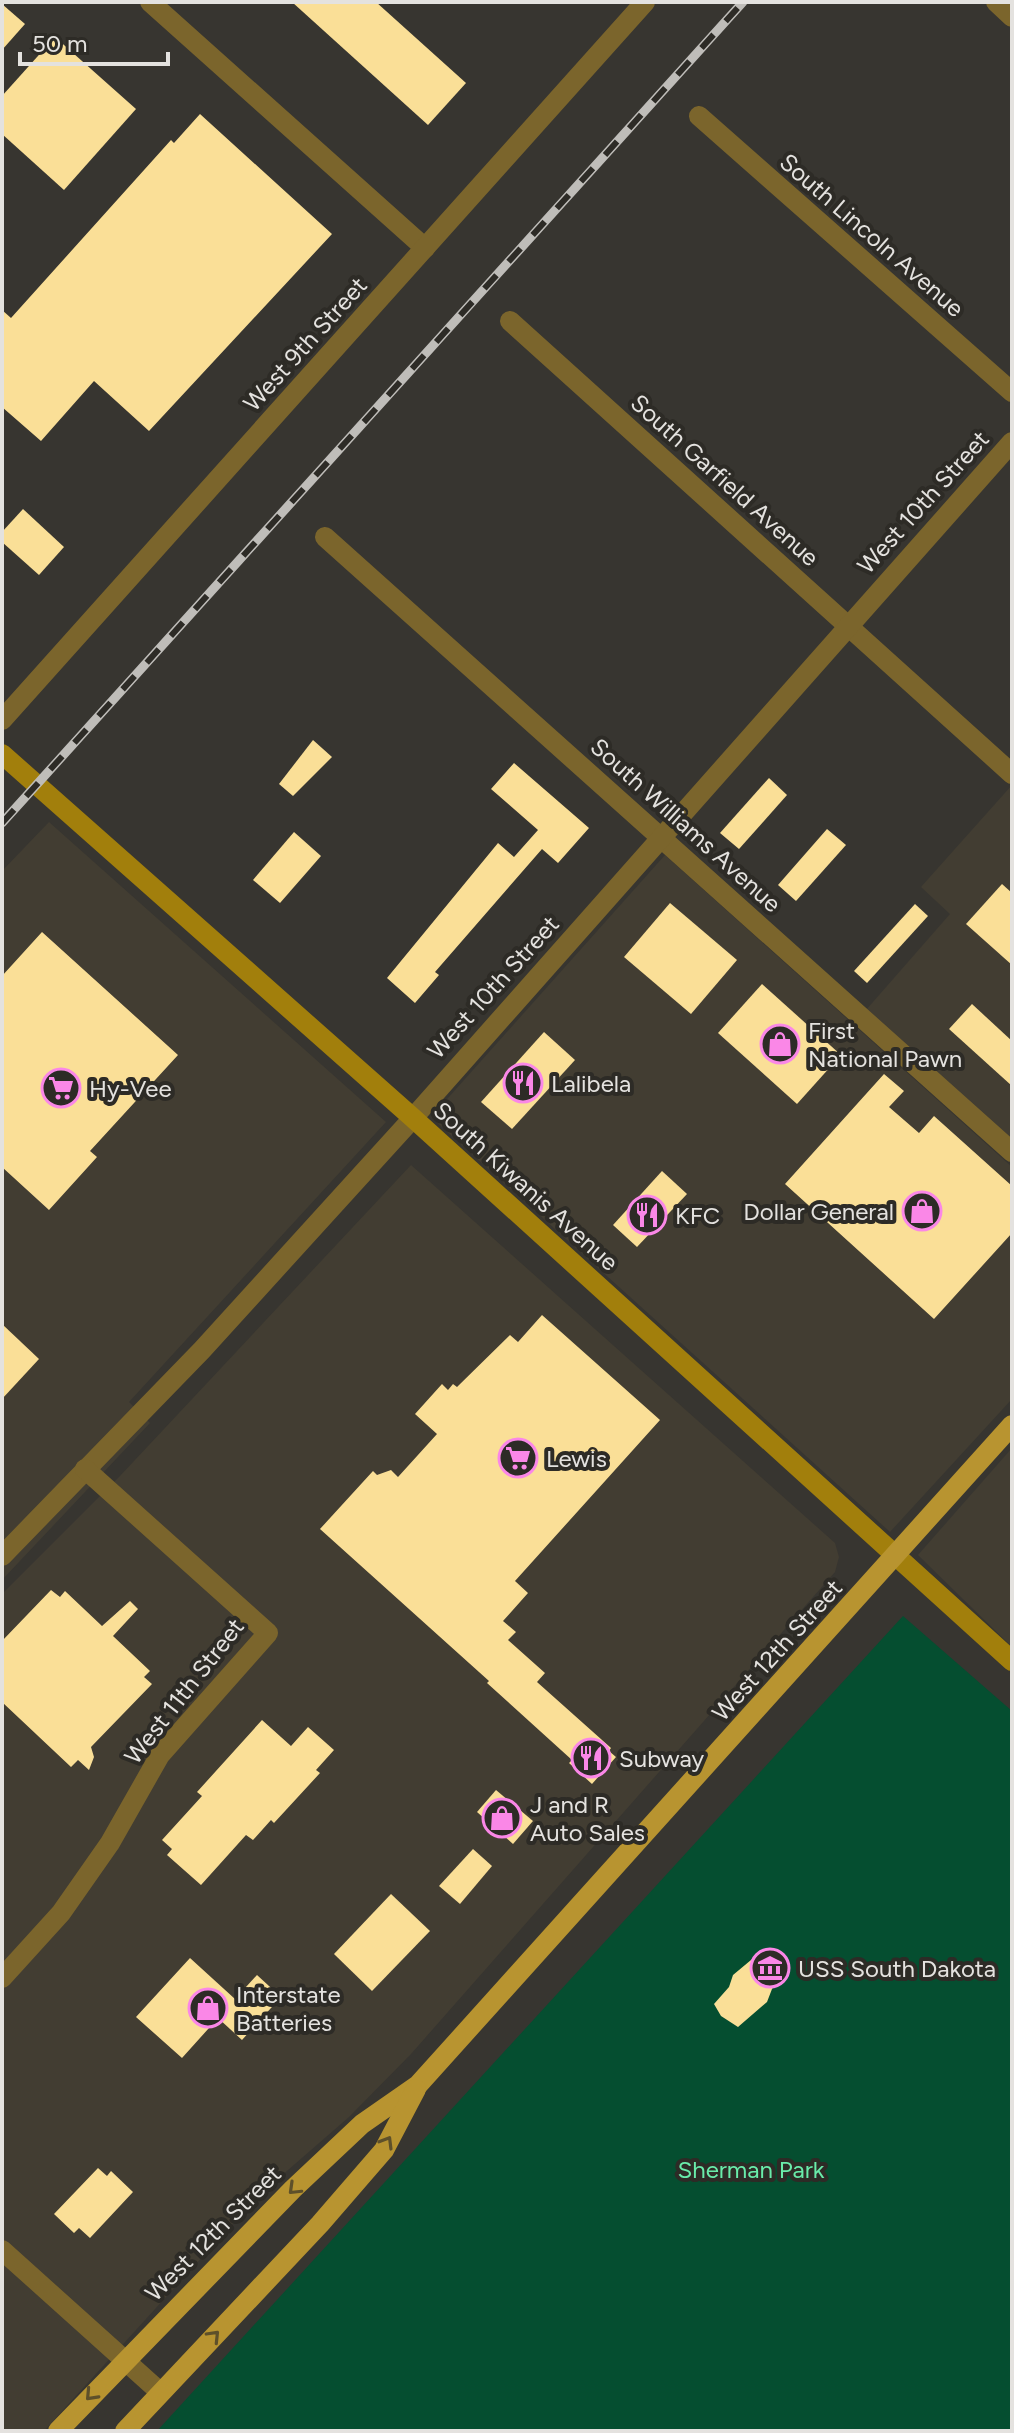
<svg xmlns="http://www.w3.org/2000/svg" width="1014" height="2433" font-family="Figtree,sans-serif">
<rect width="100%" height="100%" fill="#373530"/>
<g fill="#423d32">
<path d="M1012,785V1140L866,1010L950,914L921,887Z"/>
<path d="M49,822L386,1122L129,1402L150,1423L2,1580V871Z"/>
<path d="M665,855L1012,1167V1399L890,1532L431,1117Z"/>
<path d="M411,1165L835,1543L839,1557L835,1572L411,2054L349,2117L257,2197L44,2431H2V1594L120,1476Z"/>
<path d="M1012,1448V1647L918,1555Z"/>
</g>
<path fill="#054e30" d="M903,1616L1012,1711V2431H157Z"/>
<g fill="#fadf97">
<path d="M292,2H376L466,83L428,125Z"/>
<path d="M2,4L25,24L2,50Z"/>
<path d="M55,37L136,109L64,190L2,134V96Z"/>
<path d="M200,114L332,234L149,431L94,381L41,441L2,407V310L11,318L171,140L174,143Z"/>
<path d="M23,509L64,547L39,575L2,542V532Z"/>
<path d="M313,740L332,757L293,796L279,784Z"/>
<path d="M514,763L589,828L558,863L542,849L435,972L439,975L415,1003L387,978L498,843L514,857L538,830L491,789Z"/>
<path d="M769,778L787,795L739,849L720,833Z"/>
<path d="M827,829L846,845L796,901L778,885Z"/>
<path d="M294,832L321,856L280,903L253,880Z"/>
<path d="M1002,884L1012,893V965L966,924Z"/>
<path d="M670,903L737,960L691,1014L624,957Z"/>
<path d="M915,904L928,916L867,983L854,971Z"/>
<path d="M42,932L178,1055L90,1151L97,1157L49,1210L2,1167V976Z"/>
<path d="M762,984L841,1055L797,1104L718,1033Z"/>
<path d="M972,1004L1012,1041V1086L949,1029Z"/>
<path d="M544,1032L575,1060L512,1129L481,1102Z"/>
<path d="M884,1074L904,1091L889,1107L919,1133L934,1116L1012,1186V1233L934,1319L785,1184Z"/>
<path d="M662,1171L687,1194L637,1247L613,1225Z"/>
<path d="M542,1315L660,1420L515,1581L528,1593L503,1621L516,1632L508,1640L545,1673L537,1682L611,1748L609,1751L616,1757L592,1784L569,1763L572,1760L487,1683L489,1681L320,1529L373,1471L377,1475L391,1470L398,1477L437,1434L415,1414L442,1384L448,1390L453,1384L457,1387L510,1335L518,1342Z"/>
<path d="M2,1324L39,1359L2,1399Z"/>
<path d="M51,1590L60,1597L65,1591L102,1626L130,1601L138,1609L113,1636L150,1671L144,1677L152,1684L91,1747L94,1757L89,1770L78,1760L71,1767L2,1702V1641Z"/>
<path d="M262,1720L291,1746L308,1727L334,1750L316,1770L320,1773L274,1823L271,1820L253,1840L246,1835L201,1885L167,1855L172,1849L162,1840L202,1796L197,1792Z"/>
<path d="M496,1790L533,1821L513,1844L477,1812Z"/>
<path d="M473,1849L492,1866L460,1904L439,1886Z"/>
<path d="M391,1894L430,1931L372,1991L334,1954Z"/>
<path d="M763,1950L777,1958L787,1971L772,1989L767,2002L738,2027L721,2016L714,2004L729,1987L733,1975Z"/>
<path d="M190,1958L235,1999L257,1975L281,1997L242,2040L218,2018L182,2058L136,2017Z"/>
<path d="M98,2168L107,2176L111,2171L133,2192L90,2238L79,2228L74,2233L54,2214Z"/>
</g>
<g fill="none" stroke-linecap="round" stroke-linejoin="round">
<g stroke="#7b652c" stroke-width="20">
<path d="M150,2L425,248"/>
<path d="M996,2L1012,17"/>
<path d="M699,116L1012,392"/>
<path d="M510,321L1012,774"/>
<path d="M325,537L1012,1152"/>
<path d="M2,1556L202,1350L413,1118L1012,442"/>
<path d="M2,1978L61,1913L110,1843L160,1755L268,1633L85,1469"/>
<path d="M2,2250L160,2392"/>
</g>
<path stroke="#7b652c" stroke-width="20" d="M2,720L645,2"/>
<path stroke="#a27f0c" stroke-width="20" d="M2,754L413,1118L1012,1661"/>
<g stroke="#b89430" stroke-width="20">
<path d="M58,2431L293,2189L362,2124L418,2085L1012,1425"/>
<path d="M125,2431L320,2224L384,2150L416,2089"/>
</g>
<defs>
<path id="rail" d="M2,823L743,2"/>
</defs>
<use href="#rail" stroke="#bfbdb9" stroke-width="9"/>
<use href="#rail" stroke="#2d2b26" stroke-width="6" stroke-dasharray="18" stroke-linecap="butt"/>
</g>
<defs><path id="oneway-chevron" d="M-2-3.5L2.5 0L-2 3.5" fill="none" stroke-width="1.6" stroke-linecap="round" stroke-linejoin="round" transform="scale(2)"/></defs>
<g stroke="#5e502a">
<use href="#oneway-chevron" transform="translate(387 2142) rotate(-59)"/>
<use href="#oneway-chevron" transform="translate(294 2189) rotate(136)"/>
<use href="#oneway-chevron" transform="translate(214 2336) rotate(-46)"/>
<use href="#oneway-chevron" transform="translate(91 2395) rotate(133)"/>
</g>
<defs>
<symbol id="shop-ring" viewBox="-11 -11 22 22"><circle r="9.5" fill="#2d2b26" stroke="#fa87e7" stroke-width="1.5"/><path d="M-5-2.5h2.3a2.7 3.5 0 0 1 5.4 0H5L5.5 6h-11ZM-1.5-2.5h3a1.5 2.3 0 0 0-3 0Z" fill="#fa87e7"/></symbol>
<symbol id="restaurant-ring" viewBox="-11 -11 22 22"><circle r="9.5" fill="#2d2b26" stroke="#fa87e7" stroke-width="1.5"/><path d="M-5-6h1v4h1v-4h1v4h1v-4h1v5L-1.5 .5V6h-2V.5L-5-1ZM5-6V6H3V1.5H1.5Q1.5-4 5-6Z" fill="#fa87e7"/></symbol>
<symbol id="supermarket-ring" viewBox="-11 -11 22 22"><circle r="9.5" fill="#2d2b26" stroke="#fa87e7" stroke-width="1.5"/><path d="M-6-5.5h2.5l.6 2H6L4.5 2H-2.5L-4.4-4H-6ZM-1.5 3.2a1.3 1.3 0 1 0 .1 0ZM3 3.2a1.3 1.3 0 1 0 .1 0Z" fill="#fa87e7"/></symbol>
<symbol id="museum-ring" viewBox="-11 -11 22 22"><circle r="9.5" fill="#2d2b26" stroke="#fa87e7" stroke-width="1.5"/><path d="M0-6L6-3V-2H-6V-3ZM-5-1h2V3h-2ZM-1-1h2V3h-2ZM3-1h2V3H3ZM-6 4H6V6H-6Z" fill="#fa87e7"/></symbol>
</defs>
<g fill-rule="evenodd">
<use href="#shop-ring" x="758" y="1022" width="44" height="44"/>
<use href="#restaurant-ring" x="501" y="1061" width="44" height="44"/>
<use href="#supermarket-ring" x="39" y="1066" width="44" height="44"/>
<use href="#shop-ring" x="900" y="1189" width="44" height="44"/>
<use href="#restaurant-ring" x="625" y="1193" width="44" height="44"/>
<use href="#supermarket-ring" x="496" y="1436" width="44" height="44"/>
<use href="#restaurant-ring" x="569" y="1736" width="44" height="44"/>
<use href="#shop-ring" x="480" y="1796" width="44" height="44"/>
<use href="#museum-ring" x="748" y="1946" width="44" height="44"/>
<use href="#shop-ring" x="186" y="1986" width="44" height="44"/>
</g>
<g text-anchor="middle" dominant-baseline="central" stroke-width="8" stroke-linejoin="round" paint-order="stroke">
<g font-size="24" fill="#e4e2df" stroke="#2d2b26">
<text transform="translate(872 235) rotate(41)">South Lincoln Avenue</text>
<text transform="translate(305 344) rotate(-48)">West 9th Street</text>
<text transform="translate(725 480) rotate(42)">South Garfield Avenue</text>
<text transform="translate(923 502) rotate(-48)">West 10th Street</text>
<text transform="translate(686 825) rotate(42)">South Williams Avenue</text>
<text transform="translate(493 987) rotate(-48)">West 10th Street</text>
<text transform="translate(526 1186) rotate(42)">South Kiwanis Avenue</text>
<text transform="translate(777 1650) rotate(-48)">West 12th Street</text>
<text transform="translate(184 1691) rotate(-52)">West 11th Street</text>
<text transform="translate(213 2233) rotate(-45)">West 12th Street</text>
</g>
<g font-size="24" fill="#e4e2df" stroke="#2d2b26" text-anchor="start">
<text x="808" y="1030">First<tspan x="808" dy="28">National Pawn</tspan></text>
<text x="551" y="1083">Lalibela</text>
<text x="89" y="1088">Hy-Vee</text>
<text x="894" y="1211" text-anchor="end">Dollar General</text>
<text x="675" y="1215">KFC</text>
<text x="546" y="1458">Lewis</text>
<text x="619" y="1758">Subway</text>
<text x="530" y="1804">J and R<tspan x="530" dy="28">Auto Sales</tspan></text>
<text x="798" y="1968">USS South Dakota</text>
<text x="236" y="1994">Interstate<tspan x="236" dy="28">Batteries</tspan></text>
</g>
<g font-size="24" fill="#69ecaa" stroke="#2d2b26">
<text x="751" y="2169">Sherman Park</text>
</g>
</g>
<rect width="1014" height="2433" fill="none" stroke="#e4e2df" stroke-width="8"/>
<path d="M20 52v12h148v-12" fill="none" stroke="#e4e2df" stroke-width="4"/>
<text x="32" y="52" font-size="24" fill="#e4e2df" stroke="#2d2b26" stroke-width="6" paint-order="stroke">50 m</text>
</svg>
